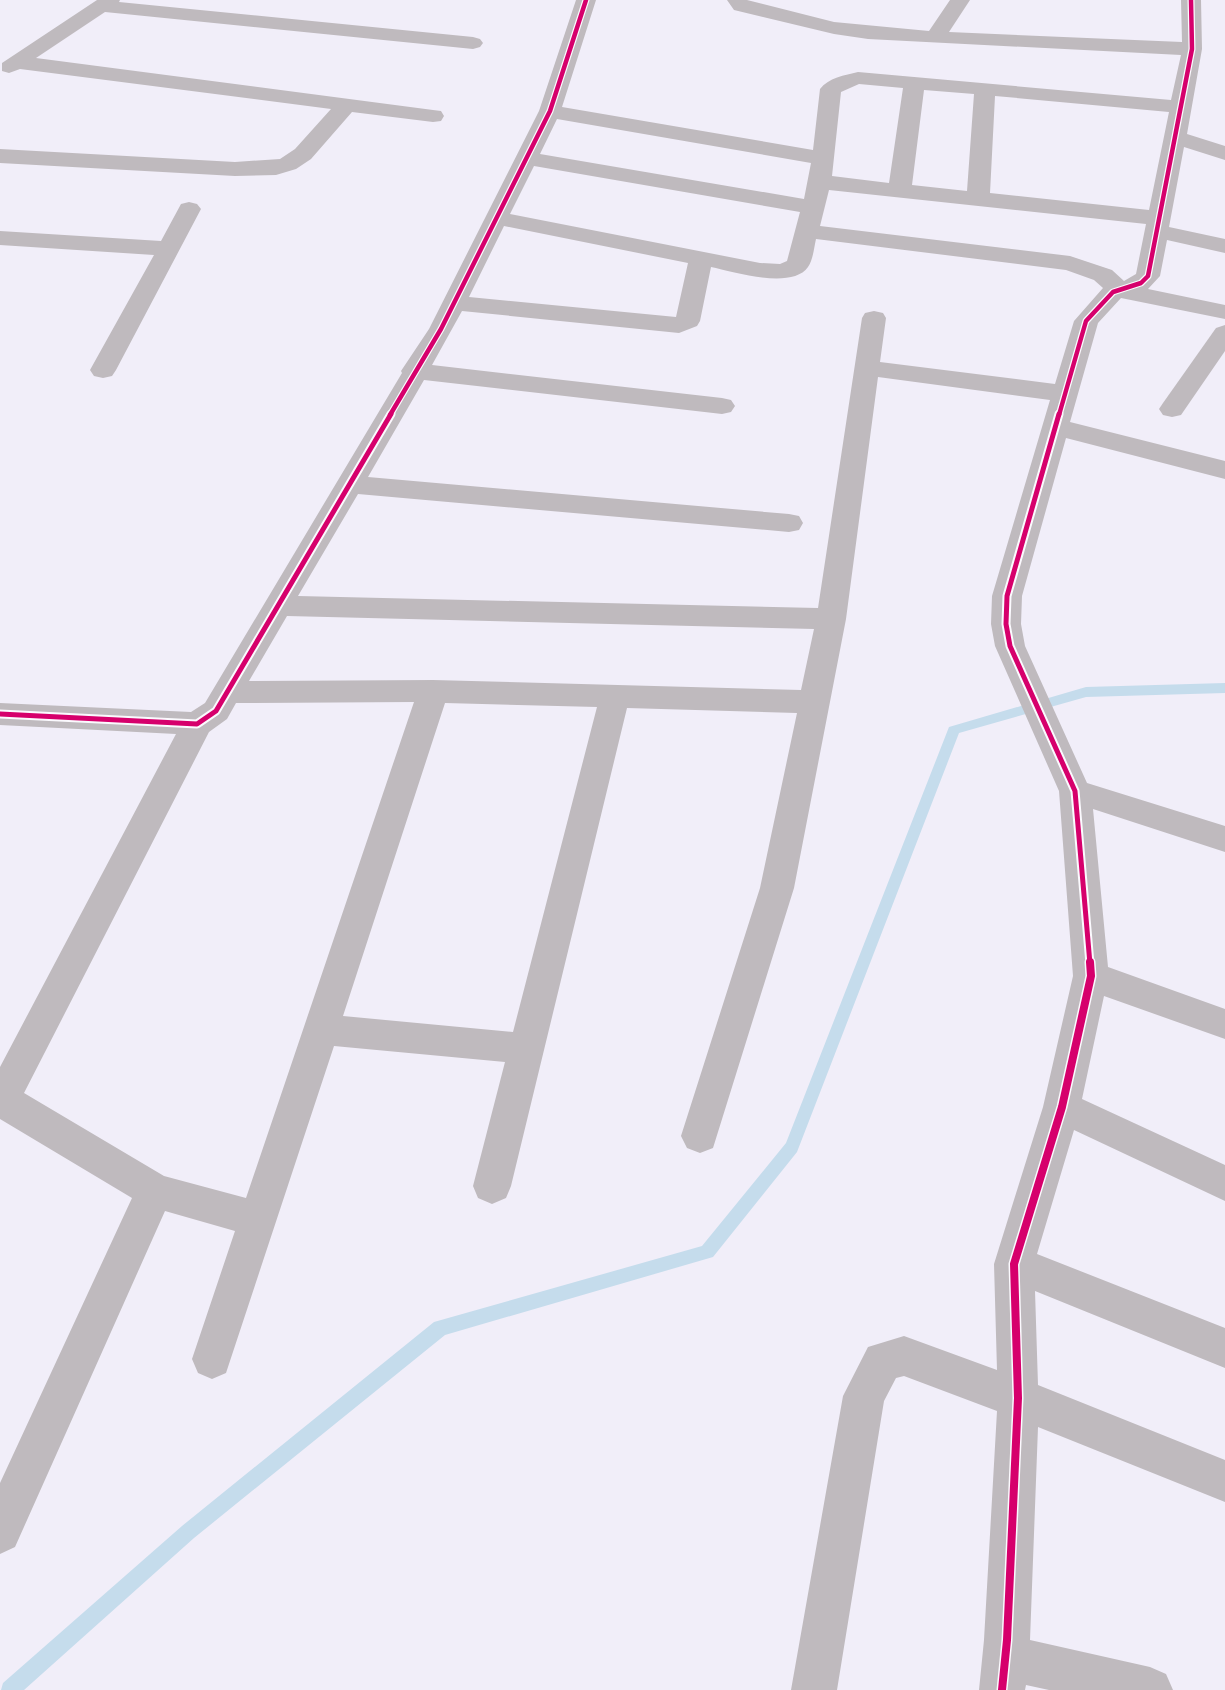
<svg xmlns="http://www.w3.org/2000/svg" width="1225" height="1690" font-family="Georgia,serif">
<rect width="100%" height="100%" fill="#f1eef9"/>
<g fill="none" stroke-linecap="round" stroke-linejoin="round">
<path fill="#c5dcec" fill-rule="evenodd" d="M1225,683V693L1086,697L959,733L797,1152L713,1257L445,1335L194,1538L24,1690H1L3,1683L182,1526L434,1322L702,1246L786,1143L949,727L1086,687Z"/>
<g fill="#bfbabe" fill-rule="evenodd">
<path d="M97,0H120L119,2L473,37L480,39L483,43L480,47L473,49L105,12L36,58L433,110L441,111L444,116L441,121L433,122L352,112L311,159L296,169L276,175L235,176L0,163V149L235,162L280,159L295,149L331,109L20,69L9,73L2,71V63Z"/>
<path d="M576,0H596L562,107L813,150L820,89C828,78 845,75 858,72L1171,100L1181,55L868,39L834,34L734,10L727,0H747L834,22L929,31L950,0H970L949,32L1182,42L1181,0H1201L1202,49L1187,134L1225,146V160L1184,147L1169,227L1225,239V253L1167,240L1160,276L1148,289L1225,305V319L1121,298L1098,323L1070,422L1225,461V479L1066,438L1022,596L1021,624L1025,646L1087,783L1225,826V852L1093,809L1108,967L1225,1009V1039L1104,996L1082,1099L1225,1165V1201L1074,1130L1037,1254L1225,1328V1368L1035,1291L1038,1385L1225,1460V1502L1038,1427L1030,1640L1150,1667L1166,1674L1173,1690H1049L1026,1685L1025,1690H979L984,1640L997,1411L904,1376L896,1378L884,1401L837,1690H791L843,1396L868,1347L904,1336L997,1370L994,1264L1043,1107L1073,976L1059,791L995,646L991,624L992,596L1050,400L878,377L846,619L794,888L713,1148L700,1153L687,1148L681,1136L760,888L797,713L627,708L511,1186L506,1198L492,1204L478,1198L473,1186L505,1062L334,1046L226,1373L212,1379L198,1373L192,1359L235,1231L165,1211L15,1547L0,1554V1483L132,1198L0,1119V1067L176,734L0,725V703L191,712L205,703L402,373L401,371L429,329L539,111ZM859,84L903,88L889,183L832,176L841,92ZM924,90L974,94L967,191L912,185ZM995,96L1169,112L1149,210L990,193ZM557,119L811,163L804,199L540,154ZM534,166L800,212L787,261L780,264L760,263L510,214ZM829,190L1146,224L1136,274L1124,281L1112,270L1070,256L820,226ZM504,226L688,263L676,317L469,297ZM816,239L1066,270L1094,280L1103,288L1074,321L1055,384L880,362L886,318L883,313L874,311L865,313L862,318L818,608L298,596L358,494L789,532L799,530L803,523L799,516L789,514L368,477L424,380L722,414L731,412L735,406L731,400L722,398L432,365L462,311L679,333L697,326L700,321L711,267C734,272 792,290 808,267C813,260 814,248 816,239ZM287,616L814,629L801,690L433,680L249,681ZM414,702L246,1198L164,1176L24,1093L209,732L227,719L236,703ZM445,703L597,707L513,1032L343,1016Z"/>
<path d="M189,202L197,204L201,209L116,370L112,376L103,378L94,376L90,370L154,255L0,245V231L161,241L181,204Z"/>
<path d="M1225,325V351L1181,415L1172,417L1163,415L1159,409L1163,403L1216,328Z"/>
</g>
<defs>
<g id="cycleway-far2">
<path d="M390,415L441,329L550,111L586,0"/>
<path d="M1059,415L1086,321L1113,292L1141,283L1148,276L1192,49L1191,0"/>
</g>
<g id="cycleway-far1">
<path d="M1059,414L1007,596L1006,624L1010,646L1075,791L1090,964"/>
<path d="M0,714L197,724L216,711L391,414"/>
</g>
<path id="cycleway" d="M1002,1690L1007,1640L1018,1398L1014,1264L1062,1107L1091,976L1090,962"/>
</defs>
<use href="#cycleway-far2" stroke="#fbfafe" stroke-width="7"/>
<use href="#cycleway-far1" stroke="#fbfafe" stroke-width="9"/>
<use href="#cycleway" stroke="#fbfafe" stroke-width="11"/>
<use href="#cycleway-far2" stroke="#d6006c" stroke-width="4.5"/>
<use href="#cycleway-far1" stroke="#d6006c" stroke-width="5"/>
<use href="#cycleway" stroke="#d6006c" stroke-width="8"/>
</g>
</svg>
